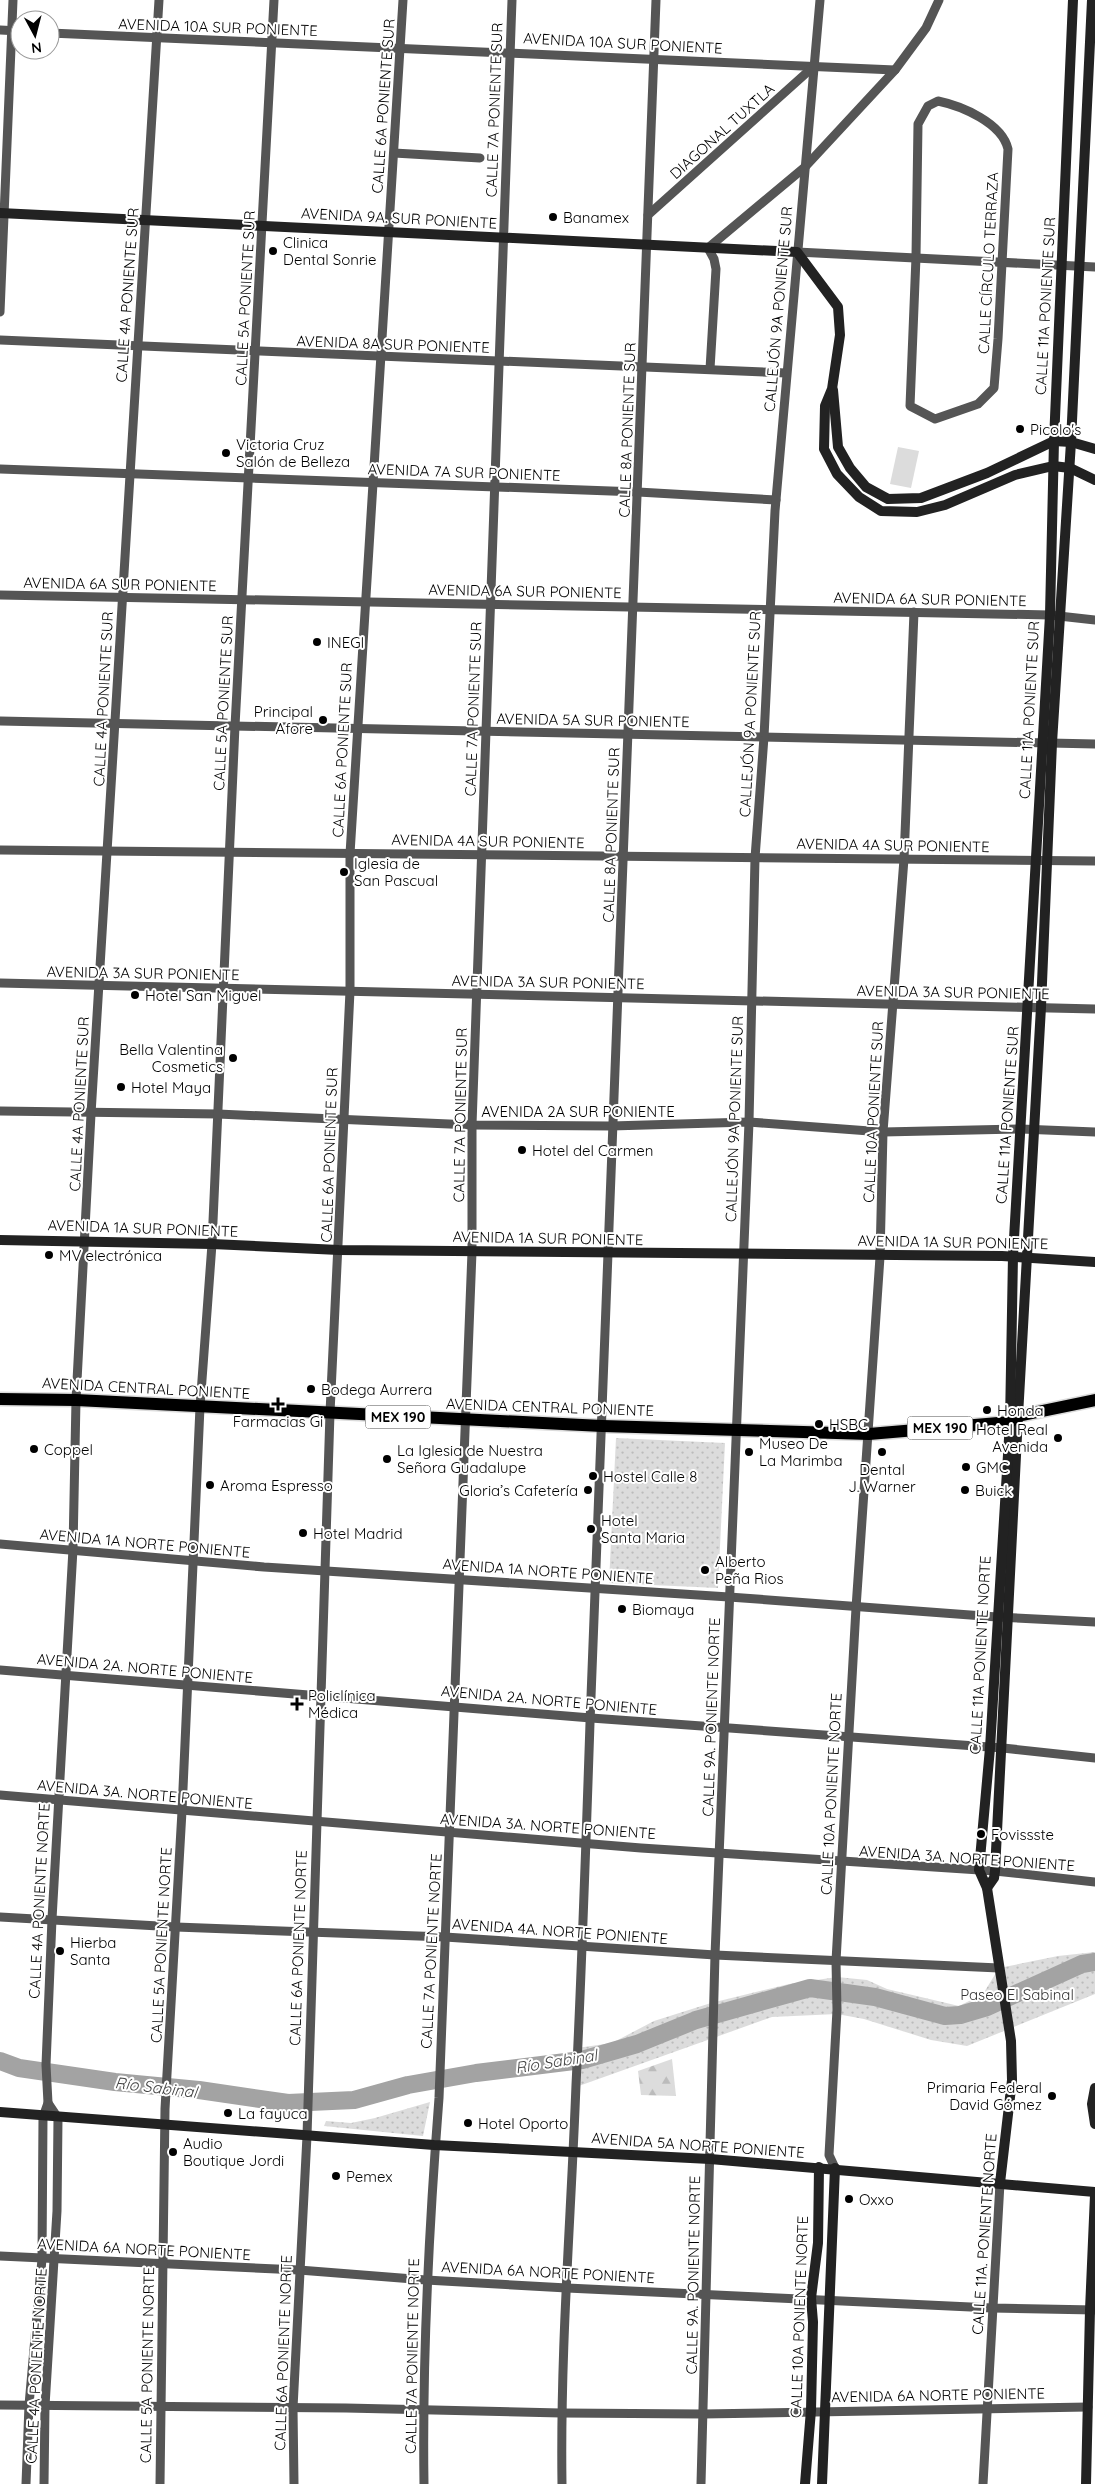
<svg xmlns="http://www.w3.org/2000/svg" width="1095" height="2484" font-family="Quicksand,sans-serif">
<defs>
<pattern id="forest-firs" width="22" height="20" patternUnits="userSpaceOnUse" patternTransform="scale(1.25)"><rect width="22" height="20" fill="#dcdcdc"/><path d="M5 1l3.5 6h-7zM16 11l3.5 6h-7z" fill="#bbb"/></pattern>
<pattern id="park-dots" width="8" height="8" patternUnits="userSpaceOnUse" patternTransform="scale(1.25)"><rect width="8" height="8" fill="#dcdcdc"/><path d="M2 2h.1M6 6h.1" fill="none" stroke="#bbb" stroke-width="1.8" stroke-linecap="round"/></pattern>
</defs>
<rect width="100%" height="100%" fill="#fff"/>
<path fill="url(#forest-firs)" d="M672,2059L676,2096L641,2095L638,2071Z"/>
<g fill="url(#park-dots)">
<path d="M616,1438L725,1443L718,1588L609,1583Z"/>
<path d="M1095,1952V1994L967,2046L931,2040L864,2019L837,2014L772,2017L576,2087L577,2048L612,2043L654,2021L711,2003L789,1984L837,1977L867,1980L887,1989L959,2006L983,1994L999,1968L1058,1956Z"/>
<path d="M430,2102L423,2136L324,2126L326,2121L351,2123L375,2118Z"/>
</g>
<path fill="#dcdcdc" d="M898,447L919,451L911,488L890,484Z"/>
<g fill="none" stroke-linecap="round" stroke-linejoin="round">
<path stroke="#a3a3a3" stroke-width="18" d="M0,2061L19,2068L115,2082L199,2090L288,2103L354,2100L408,2085L476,2073L582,2060L637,2044L696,2020L810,1988L875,1997L945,2016L960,2015L987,2007L1082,1964L1095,1962"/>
<defs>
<path id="primary" d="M0,1399L76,1400L602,1426L869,1434L1010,1422L1018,1416L1095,1400"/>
</defs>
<use href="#primary" stroke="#dbdbdb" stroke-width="15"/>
<g stroke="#555" stroke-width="9">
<path d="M0,30L20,31"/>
<path d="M50,33L895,70"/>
<path d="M938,101C962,106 1002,123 1008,149L998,339L994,388L978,404L935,419L910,406L916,257L918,124L928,106Z"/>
<path d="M394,153L480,158"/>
<path d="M648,215L813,67"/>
<path d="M797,252L1095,267"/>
<path d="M0,312L13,0"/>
<path d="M0,340L786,373"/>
<path d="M710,369L716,269L714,259L708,248L805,167L895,70L926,28L939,0"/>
<path d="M0,469L638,492L776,500"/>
<path d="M0,595L1050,615L1095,620"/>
<path d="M0,721L1095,744"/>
<path d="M0,850L1095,861"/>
<path d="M0,983L1095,1009"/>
<path d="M0,1111L218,1114L472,1125L611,1126L749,1122L883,1132L1021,1129L1095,1132"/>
<path d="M0,1544L264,1567L729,1597L997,1617L1095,1622"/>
<path d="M0,1670L591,1718L1003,1748L1095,1758"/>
<path d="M0,1795L641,1848L995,1871L1095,1882"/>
<path d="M0,1917L176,1927L445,1937L715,1955L999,1968"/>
<path d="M835,2168L829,2155L837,2010L836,1961L856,1608L880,1257L883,1132L904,859L914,612"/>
<path d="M0,2256L299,2270L426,2280L567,2288L992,2308L1095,2310"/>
<path d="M0,2405L346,2408L561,2413L703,2414L1088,2407"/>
<path d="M26,2484L29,2405L42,2259L43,2117L48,2103L46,2065L52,1919L73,1549L76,1400L91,1114L159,0"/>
<path d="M44,2484L45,2406L57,2211L58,2118L48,2103"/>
<path d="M160,2484L165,2109L182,1811L200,1407L212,1244L235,726L274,0"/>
<path d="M294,2484L293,2408L307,2136L330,1413L350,991V854L403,0"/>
<path d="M424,2484C422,2355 429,2227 439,2098L472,1252V1125L512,0"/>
<path d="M562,2484C560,2351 571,2218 576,2085C582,1964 586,1843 590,1723C611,1148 637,574 656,0"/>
<path d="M701,2484L715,1955L749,1122L755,858L764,737L775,511L820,0"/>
<path d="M983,2484L1000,2183"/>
</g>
<g stroke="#222" stroke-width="10">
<path d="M0,213L797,252L838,307L840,335L832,389L825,406L824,449L837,474L859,497L881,511L917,512L945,505L1015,475L1053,466L1070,468L1095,480"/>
<path d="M833,390L838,447L850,468L866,487L888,499L921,498L987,473L1054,441L1071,442L1095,449"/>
<path d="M0,1240L212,1244L339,1250L1002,1256L1095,1262"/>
<path d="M987,1888L994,1878L995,1871L1018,1416L1041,1007L1052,743L1071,442L1092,0"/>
<path d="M1095,2088L1092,2104L1095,2124"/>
<path d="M0,2112L434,2145L710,2159L1095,2192"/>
<path d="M1000,2183L1012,2080L1011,2041L987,1888L979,1870L990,1748L1010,1422L1013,1256L1050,615L1054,441L1073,0"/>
<path d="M805,2484L811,2410L813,2322L811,2298L818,2243L819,2167"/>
<path d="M822,2484L835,2168"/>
<path d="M1086,2484L1090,2310L1095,2195"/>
</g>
<use href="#primary" stroke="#000" stroke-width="12"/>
</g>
<g fill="#000" stroke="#fff" stroke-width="2">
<circle cx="553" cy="217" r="5"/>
<circle cx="273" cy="251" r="5"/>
<circle cx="1020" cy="429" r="5"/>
<circle cx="226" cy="453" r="5"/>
<circle cx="317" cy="642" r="5"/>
<circle cx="323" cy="720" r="5"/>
<circle cx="344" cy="872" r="5"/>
<circle cx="135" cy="995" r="5"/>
<circle cx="233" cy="1058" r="5"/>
<circle cx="121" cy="1087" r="5"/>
<circle cx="522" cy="1150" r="5"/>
<circle cx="49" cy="1255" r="5"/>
<circle cx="311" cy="1389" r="5"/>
<path d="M275.5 1396.5h5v5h5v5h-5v5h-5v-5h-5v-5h5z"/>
<circle cx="987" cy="1410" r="5"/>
<circle cx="819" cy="1424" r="5"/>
<circle cx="1058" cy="1438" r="5"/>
<circle cx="34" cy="1449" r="5"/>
<circle cx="749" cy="1452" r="5"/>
<circle cx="882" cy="1452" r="5"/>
<circle cx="387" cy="1459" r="5"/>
<circle cx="966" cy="1467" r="5"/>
<circle cx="593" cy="1476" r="5"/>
<circle cx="210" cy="1485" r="5"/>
<circle cx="588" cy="1490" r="5"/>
<circle cx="965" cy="1490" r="5"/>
<circle cx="591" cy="1529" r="5"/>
<circle cx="303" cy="1533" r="5"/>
<circle cx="705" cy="1570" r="5"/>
<circle cx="622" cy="1609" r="5"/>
<path d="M294.5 1696.5h5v5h5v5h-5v5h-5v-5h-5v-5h5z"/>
<circle cx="981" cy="1834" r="5"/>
<circle cx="60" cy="1951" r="5"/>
<circle cx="1052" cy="2096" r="5"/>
<circle cx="228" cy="2113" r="5"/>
<circle cx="468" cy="2123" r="5"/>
<circle cx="173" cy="2152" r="5"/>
<circle cx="336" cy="2176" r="5"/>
<circle cx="849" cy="2199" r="5"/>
</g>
<g text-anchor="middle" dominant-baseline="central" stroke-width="4" stroke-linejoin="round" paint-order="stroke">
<g fill="#fff" stroke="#4c4c4c" stroke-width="1">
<rect x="365.5" y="1405.5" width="65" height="23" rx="4"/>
<rect x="907.5" y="1416.5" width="65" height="23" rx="4"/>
</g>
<g font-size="14" font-weight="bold" fill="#000">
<text x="398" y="1417">MEX 190</text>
<text x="940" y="1428">MEX 190</text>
</g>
<g font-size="15" fill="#000" stroke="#fff">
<text transform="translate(218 27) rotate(2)">AVENIDA 10A SUR PONIENTE</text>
<text transform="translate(623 43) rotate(3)">AVENIDA 10A SUR PONIENTE</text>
<text transform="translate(383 106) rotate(-86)">CALLE 6A PONIENTE SUR</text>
<text transform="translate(494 110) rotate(-88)">CALLE 7A PONIENTE SUR</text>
<text transform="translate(722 131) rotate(-42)">DIAGONAL TUXTLA</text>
<text transform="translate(399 218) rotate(3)">AVENIDA 9A. SUR PONIENTE</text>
<text transform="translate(988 263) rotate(-87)">CALLE CÍRCULO TERRAZA</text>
<text transform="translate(127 295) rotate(-86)">CALLE 4A PONIENTE SUR</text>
<text transform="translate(245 298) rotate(-87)">CALLE 5A PONIENTE SUR</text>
<text transform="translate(1045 306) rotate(-87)">CALLE 11A PONIENTE SUR</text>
<text transform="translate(778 309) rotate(-85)">CALLEJÓN 9A PONIENTE SUR</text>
<text transform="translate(393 344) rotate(2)">AVENIDA 8A SUR PONIENTE</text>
<text transform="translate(627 430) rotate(-88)">CALLE 8A PONIENTE SUR</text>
<text transform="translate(464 472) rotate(2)">AVENIDA 7A SUR PONIENTE</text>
<text transform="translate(120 584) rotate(1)">AVENIDA 6A SUR PONIENTE</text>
<text transform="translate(525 591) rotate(1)">AVENIDA 6A SUR PONIENTE</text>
<text transform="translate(930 599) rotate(1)">AVENIDA 6A SUR PONIENTE</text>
<text transform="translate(103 699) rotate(-87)">CALLE 4A PONIENTE SUR</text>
<text transform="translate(223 703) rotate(-87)">CALLE 5A PONIENTE SUR</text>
<text transform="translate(473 709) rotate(-88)">CALLE 7A PONIENTE SUR</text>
<text transform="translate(1029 710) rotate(-87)">CALLE 11A PONIENTE SUR</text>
<text transform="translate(750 714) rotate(-87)">CALLEJÓN 9A PONIENTE SUR</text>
<text transform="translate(593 720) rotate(1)">AVENIDA 5A SUR PONIENTE</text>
<text transform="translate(342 750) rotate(-87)">CALLE 6A PONIENTE SUR</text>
<text transform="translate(611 835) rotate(-88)">CALLE 8A PONIENTE SUR</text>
<text transform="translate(488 841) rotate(1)">AVENIDA 4A SUR PONIENTE</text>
<text transform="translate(893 845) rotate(1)">AVENIDA 4A SUR PONIENTE</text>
<text transform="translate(143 973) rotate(1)">AVENIDA 3A SUR PONIENTE</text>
<text transform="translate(548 982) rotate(1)">AVENIDA 3A SUR PONIENTE</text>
<text transform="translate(953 992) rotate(1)">AVENIDA 3A SUR PONIENTE</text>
<text transform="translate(79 1104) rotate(-87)">CALLE 4A PONIENTE SUR</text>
<text x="578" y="1111">AVENIDA 2A SUR PONIENTE</text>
<text transform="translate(873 1112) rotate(-87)">CALLE 10A PONIENTE SUR</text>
<text transform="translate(460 1115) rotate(-89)">CALLE 7A PONIENTE SUR</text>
<text transform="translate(1007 1115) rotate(-86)">CALLE 11A PONIENTE SUR</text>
<text transform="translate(734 1119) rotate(-88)">CALLEJÓN 9A PONIENTE SUR</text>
<text transform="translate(329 1155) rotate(-88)">CALLE 6A PONIENTE SUR</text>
<text transform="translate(143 1228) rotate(2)">AVENIDA 1A SUR PONIENTE</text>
<text transform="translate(548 1238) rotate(1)">AVENIDA 1A SUR PONIENTE</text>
<text transform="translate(953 1242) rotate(1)">AVENIDA 1A SUR PONIENTE</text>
<text transform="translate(146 1388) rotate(3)">AVENIDA CENTRAL PONIENTE</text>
<text transform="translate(550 1407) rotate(2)">AVENIDA CENTRAL PONIENTE</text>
<text transform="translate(145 1543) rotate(5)">AVENIDA 1A NORTE PONIENTE</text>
<text transform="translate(548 1571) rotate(4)">AVENIDA 1A NORTE PONIENTE</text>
<text transform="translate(980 1655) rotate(-87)">CALLE 11A PONIENTE NORTE</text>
<text transform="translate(145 1668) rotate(5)">AVENIDA 2A. NORTE PONIENTE</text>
<text transform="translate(549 1700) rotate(5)">AVENIDA 2A. NORTE PONIENTE</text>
<text transform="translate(711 1717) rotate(-88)">CALLE 9A. PONIENTE NORTE</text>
<text transform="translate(145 1794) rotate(5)">AVENIDA 3A. NORTE PONIENTE</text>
<text transform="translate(831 1794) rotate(-87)">CALLE 10A PONIENTE NORTE</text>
<text transform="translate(548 1826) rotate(4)">AVENIDA 3A. NORTE PONIENTE</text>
<text transform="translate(967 1858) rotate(4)">AVENIDA 3A. NORTE PONIENTE</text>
<text transform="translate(39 1901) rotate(-87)">CALLE 4A PONIENTE NORTE</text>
<text transform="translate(560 1931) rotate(4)">AVENIDA 4A. NORTE PONIENTE</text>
<text transform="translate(161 1945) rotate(-87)">CALLE 5A PONIENTE NORTE</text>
<text transform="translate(298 1948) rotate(-88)">CALLE 6A PONIENTE NORTE</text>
<text transform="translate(431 1951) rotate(-87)">CALLE 7A PONIENTE NORTE</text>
<text transform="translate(698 2145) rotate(4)">AVENIDA 5A NORTE PONIENTE</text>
<text transform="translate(984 2234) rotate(-86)">CALLE 11A. PONIENTE NORTE</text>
<text transform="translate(144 2249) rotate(3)">AVENIDA 6A NORTE PONIENTE</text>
<text transform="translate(548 2272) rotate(3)">AVENIDA 6A NORTE PONIENTE</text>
<text transform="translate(693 2275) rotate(-89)">CALLE 9A. PONIENTE NORTE</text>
<text transform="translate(799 2317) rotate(-88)">CALLE 10A PONIENTE NORTE</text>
<text transform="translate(283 2353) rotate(-88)">CALLE 6A PONIENTE NORTE</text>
<text transform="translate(412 2356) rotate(-89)">CALLE 7A PONIENTE NORTE</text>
<text transform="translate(147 2365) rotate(-89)">CALLE 5A PONIENTE NORTE</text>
<text transform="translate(36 2366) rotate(-87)">CALLE 4A PONIENTE NORTE</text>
<text transform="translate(938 2395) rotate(-1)">AVENIDA 6A NORTE PONIENTE</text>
</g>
<g font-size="15" fill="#000" stroke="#fff" text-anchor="start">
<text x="563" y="217">Banamex</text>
<text x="283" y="242">Clinica<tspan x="283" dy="17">Dental Sonrie</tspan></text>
<text x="1030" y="429">Picolo's</text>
<text x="236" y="444">Victoria Cruz<tspan x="236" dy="17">Salón de Belleza</tspan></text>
<text x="327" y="642">INEGI</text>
<text x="313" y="711" text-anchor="end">Principal<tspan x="313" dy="17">Afore</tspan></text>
<text x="354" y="863">Iglesia de<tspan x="354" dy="17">San Pascual</tspan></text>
<text x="145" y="995">Hotel San Miguel</text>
<text x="223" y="1049" text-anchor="end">Bella Valentina<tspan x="223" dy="17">Cosmetics</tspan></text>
<text x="131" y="1087">Hotel Maya</text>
<text x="532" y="1150">Hotel del Carmen</text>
<text x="59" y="1255">MV electrónica</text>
<text x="321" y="1389">Bodega Aurrera</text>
<text x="997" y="1410">Honda</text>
<text x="278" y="1421" text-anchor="middle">Farmacias Gi</text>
<text x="829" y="1424">HSBC</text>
<text x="1048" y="1429" text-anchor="end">Hotel Real<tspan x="1048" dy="17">Avenida</tspan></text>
<text x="759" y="1443">Museo De<tspan x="759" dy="17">La Marimba</tspan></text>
<text x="44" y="1449">Coppel</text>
<text x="397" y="1450">La Iglesia de Nuestra<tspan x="397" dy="17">Señora Guadalupe</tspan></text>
<text x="976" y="1467">GMC</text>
<text x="882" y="1469" text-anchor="middle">Dental<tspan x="882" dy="17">J. Warner</tspan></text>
<text x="603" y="1476">Hostel Calle 8</text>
<text x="220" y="1485">Aroma Espresso</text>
<text x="578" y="1490" text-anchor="end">Gloria’s Cafetería</text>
<text x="975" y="1490">Buick</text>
<text x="601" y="1520">Hotel<tspan x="601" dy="17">Santa Maria</tspan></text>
<text x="313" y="1533">Hotel Madrid</text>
<text x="715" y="1561">Alberto<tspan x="715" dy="17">Peña Rios</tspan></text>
<text x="632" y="1609">Biomaya</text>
<text x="308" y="1695">Policlínica<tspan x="308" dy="17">Médica</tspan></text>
<text x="991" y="1834">Fovissste</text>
<text x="70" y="1942">Hierba<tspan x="70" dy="17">Santa</tspan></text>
<text x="1042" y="2087" text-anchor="end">Primaria Federal<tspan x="1042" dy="17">David Gómez</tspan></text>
<text x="238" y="2113">La fayuca</text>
<text x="478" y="2123">Hotel Oporto</text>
<text x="183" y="2143">Audio<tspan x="183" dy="17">Boutique Jordi</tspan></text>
<text x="346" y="2176">Pemex</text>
<text x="859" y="2199">Oxxo</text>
</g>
<g font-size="15" fill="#333" stroke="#fff">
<text x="1017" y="1994">Paseo El Sabinal</text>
</g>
<g font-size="16" font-style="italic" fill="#444" stroke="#fff">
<text transform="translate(556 2061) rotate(-9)">Río Sabinal</text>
<text transform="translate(156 2087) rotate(7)">Río Sabinal</text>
</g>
</g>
<g transform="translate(35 35) rotate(173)"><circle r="24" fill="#ffffff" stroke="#999999"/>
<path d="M0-4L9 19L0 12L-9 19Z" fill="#000000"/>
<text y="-8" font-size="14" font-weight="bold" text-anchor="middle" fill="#000000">N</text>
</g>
</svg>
